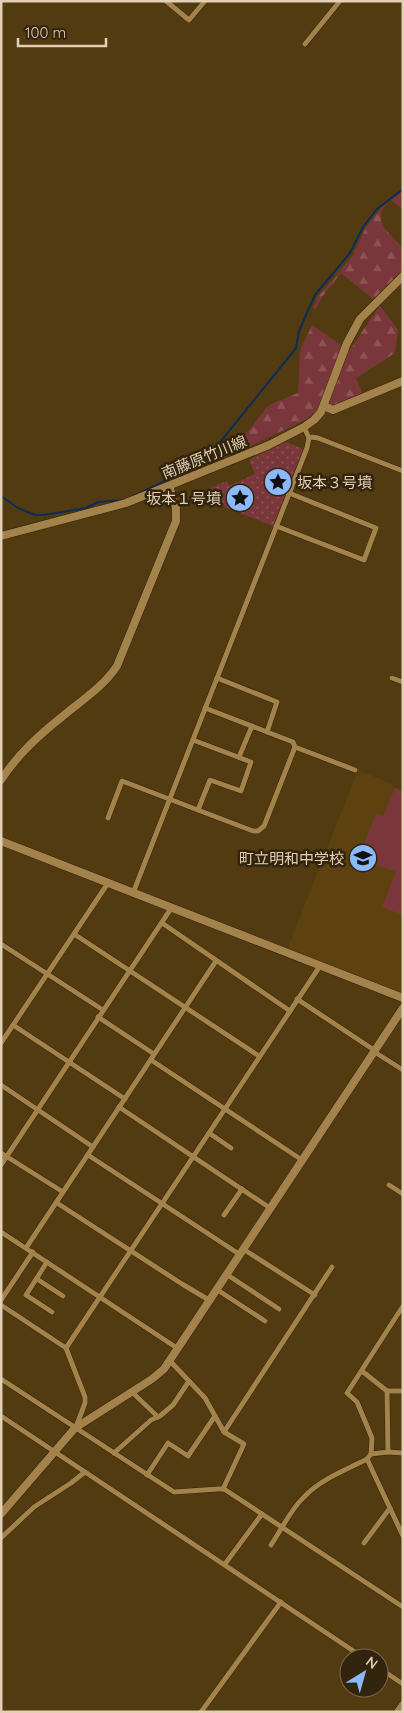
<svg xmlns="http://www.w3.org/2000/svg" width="404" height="1713" font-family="Quicksand,'Noto Sans JP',sans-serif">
<defs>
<pattern id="forest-firs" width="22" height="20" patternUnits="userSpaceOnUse" patternTransform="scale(1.25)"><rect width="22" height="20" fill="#7a373b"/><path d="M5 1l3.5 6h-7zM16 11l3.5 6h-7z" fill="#8d5355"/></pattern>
<pattern id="park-dots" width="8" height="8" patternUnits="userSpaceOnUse" patternTransform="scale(1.25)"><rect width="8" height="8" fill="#7a373b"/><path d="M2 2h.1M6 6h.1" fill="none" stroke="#8d5355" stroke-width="1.8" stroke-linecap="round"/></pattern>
</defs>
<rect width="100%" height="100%" fill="#533b11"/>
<path fill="#5d4210" d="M358,770L392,784V786L403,790V991L400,993L287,950Z"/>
<path fill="url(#forest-firs)" d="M403,191V210L391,200C368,218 389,233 403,248V290L394,282L375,299L398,330L395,353L356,378L362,393L332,406L320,408L307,419L248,447L239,442L269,405L298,393L300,350L312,325L349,351L378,308L373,299L341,273L322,297L316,309L313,307L318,297L353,255L366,227L382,207Z"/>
<path fill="url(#park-dots)" d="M286,442L303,449L273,526L212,502L216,499L210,488L227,481L229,486L255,474L249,460Z"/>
<path fill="#7a373b" d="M395,788L403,792V915L382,907L396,872L359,858L376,813L383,816Z"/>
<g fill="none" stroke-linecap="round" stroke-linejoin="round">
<g stroke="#0c2c5a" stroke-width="2">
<path d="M217,446L296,348L299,331L315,295L350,253L363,227L377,209L403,189"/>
<path d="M211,452L214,449"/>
<path d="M1,496L18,508L35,515H44L86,508L98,502L124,500"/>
<path d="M133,496L161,483L191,464L209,456"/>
</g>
<defs>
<g id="street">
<path d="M166,1L189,20L205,1"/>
<path d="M305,44L340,1"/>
<path d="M309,438L312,437L318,438L403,471"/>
<path d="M276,526L364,560L376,528L289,493"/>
<path d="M217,678L277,702L267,732"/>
<path d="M392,678L403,682"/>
<path d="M205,708L293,742L295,747L355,770"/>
<path d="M193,740L251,762L241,791L210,780L198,810"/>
<path d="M239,757L252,726"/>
<path d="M108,818L122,781L253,831H258L264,826L295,747"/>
<path d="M133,893L307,448L309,438L304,427"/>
<path d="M162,923L290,1011"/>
<path d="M74,934L259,1056"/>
<path d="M1,944L103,1010"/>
<path d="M297,999L374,1050"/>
<path d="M98,1017L154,1054"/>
<path d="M13,1025L125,1099"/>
<path d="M1,1043L108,883"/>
<path d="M373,1051L403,1070"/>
<path d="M151,1060L302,1160"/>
<path d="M1,1085L93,1147"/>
<path d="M119,1107L270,1208"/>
<path d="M209,1133L231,1148"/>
<path d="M1,1153L63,1192"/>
<path d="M88,1155L239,1254"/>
<path d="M1,1165L172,907"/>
<path d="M389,1185L403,1194"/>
<path d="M57,1203L182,1284L209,1300"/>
<path d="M224,1215L242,1189"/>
<path d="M1,1232L177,1348"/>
<path d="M26,1248L216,961"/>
<path d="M243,1249L315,1295"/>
<path d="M47,1262L26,1295L52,1312"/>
<path d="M226,1274L279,1309"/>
<path d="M37,1279L63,1296"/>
<path d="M216,1289L265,1321"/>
<path d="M1,1300L33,1252"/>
<path d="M1,1305L66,1348L85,1397V1403L76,1427"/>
<path d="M66,1348L320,966"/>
<path d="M171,1359L172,1363L205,1398L224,1432L244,1444L223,1489"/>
<path d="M1,1379L174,1492L218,1489H224L403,1607"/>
<path d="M387,1391H403"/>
<path d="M132,1392L158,1417"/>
<path d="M1,1416L364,1658"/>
<path d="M224,1432L332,1267"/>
<path d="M388,1452L403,1453"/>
<path d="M114,1453L151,1420L160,1416L173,1405L189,1381"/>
<path d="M371,1454L372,1438L357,1402L347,1393L403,1306"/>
<path d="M367,1459L403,1536"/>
<path d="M147,1475L168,1443L188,1456L215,1416"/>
<path d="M1,1538L34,1507L71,1483L85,1472"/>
<path d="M364,1543L390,1508"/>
<path d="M271,1545C282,1529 290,1510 304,1497C321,1479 346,1470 367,1459L371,1454L388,1452L387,1391L362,1371"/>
<path d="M225,1564L262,1514"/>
<path d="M379,1668L403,1684"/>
<path d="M201,1712L281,1602"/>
</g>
<g id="secondary">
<path d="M324,406L333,410L403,381"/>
<path d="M1,536L126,503L269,445L304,427L314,420L321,412L347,343L360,319L403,276"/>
<path d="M1,780C18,754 39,735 63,716C82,700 103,687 117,666L176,521V508L169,486"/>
<path d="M1,841L403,998"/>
<path d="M1,1514L75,1428L152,1379L164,1369L403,1008"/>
<path d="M398,1712L403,1705"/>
</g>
</defs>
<use href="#street" stroke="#342306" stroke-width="6"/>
<use href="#secondary" stroke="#342306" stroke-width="9"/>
<use href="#street" stroke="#a4824c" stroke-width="5"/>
<use href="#secondary" stroke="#a4824c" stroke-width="8"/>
</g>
<defs>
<symbol id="sight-disc" viewBox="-11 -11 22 22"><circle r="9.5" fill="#8cb9fc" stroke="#32240d"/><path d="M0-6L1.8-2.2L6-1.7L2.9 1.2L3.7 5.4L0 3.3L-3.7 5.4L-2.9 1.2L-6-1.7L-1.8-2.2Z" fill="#111"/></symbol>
<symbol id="school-disc" viewBox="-11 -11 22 22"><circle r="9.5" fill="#8cb9fc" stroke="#32240d"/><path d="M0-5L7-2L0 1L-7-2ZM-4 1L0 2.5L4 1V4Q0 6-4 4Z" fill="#111"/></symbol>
</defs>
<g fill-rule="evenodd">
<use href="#sight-disc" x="262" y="466" width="32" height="32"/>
<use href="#sight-disc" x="224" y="482" width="32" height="32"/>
<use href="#school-disc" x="347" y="842" width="32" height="32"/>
</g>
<g text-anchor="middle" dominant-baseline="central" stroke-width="5" stroke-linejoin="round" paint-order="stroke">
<g font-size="15" fill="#e2d0b5" stroke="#32240d">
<text transform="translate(204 457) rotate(-22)">南藤原竹川線</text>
</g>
<g font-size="15" fill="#e2d0b5" stroke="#32240d" text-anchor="end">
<text x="297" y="482" text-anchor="start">坂本３号墳</text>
<text x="221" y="498">坂本１号墳</text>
<text x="344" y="858">町立明和中学校</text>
</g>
</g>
<rect width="404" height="1713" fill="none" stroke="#e2d0b5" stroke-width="5"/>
<g transform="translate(364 1673) rotate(37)"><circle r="24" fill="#32240d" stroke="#786950"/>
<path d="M0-4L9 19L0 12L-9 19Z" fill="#8cb9fc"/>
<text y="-8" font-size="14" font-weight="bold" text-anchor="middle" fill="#e2d0b5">N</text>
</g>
<path d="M18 38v8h88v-8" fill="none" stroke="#e2d0b5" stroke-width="2.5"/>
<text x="25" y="38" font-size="15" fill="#e2d0b5" stroke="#32240d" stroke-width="4" paint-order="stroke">100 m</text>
</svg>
